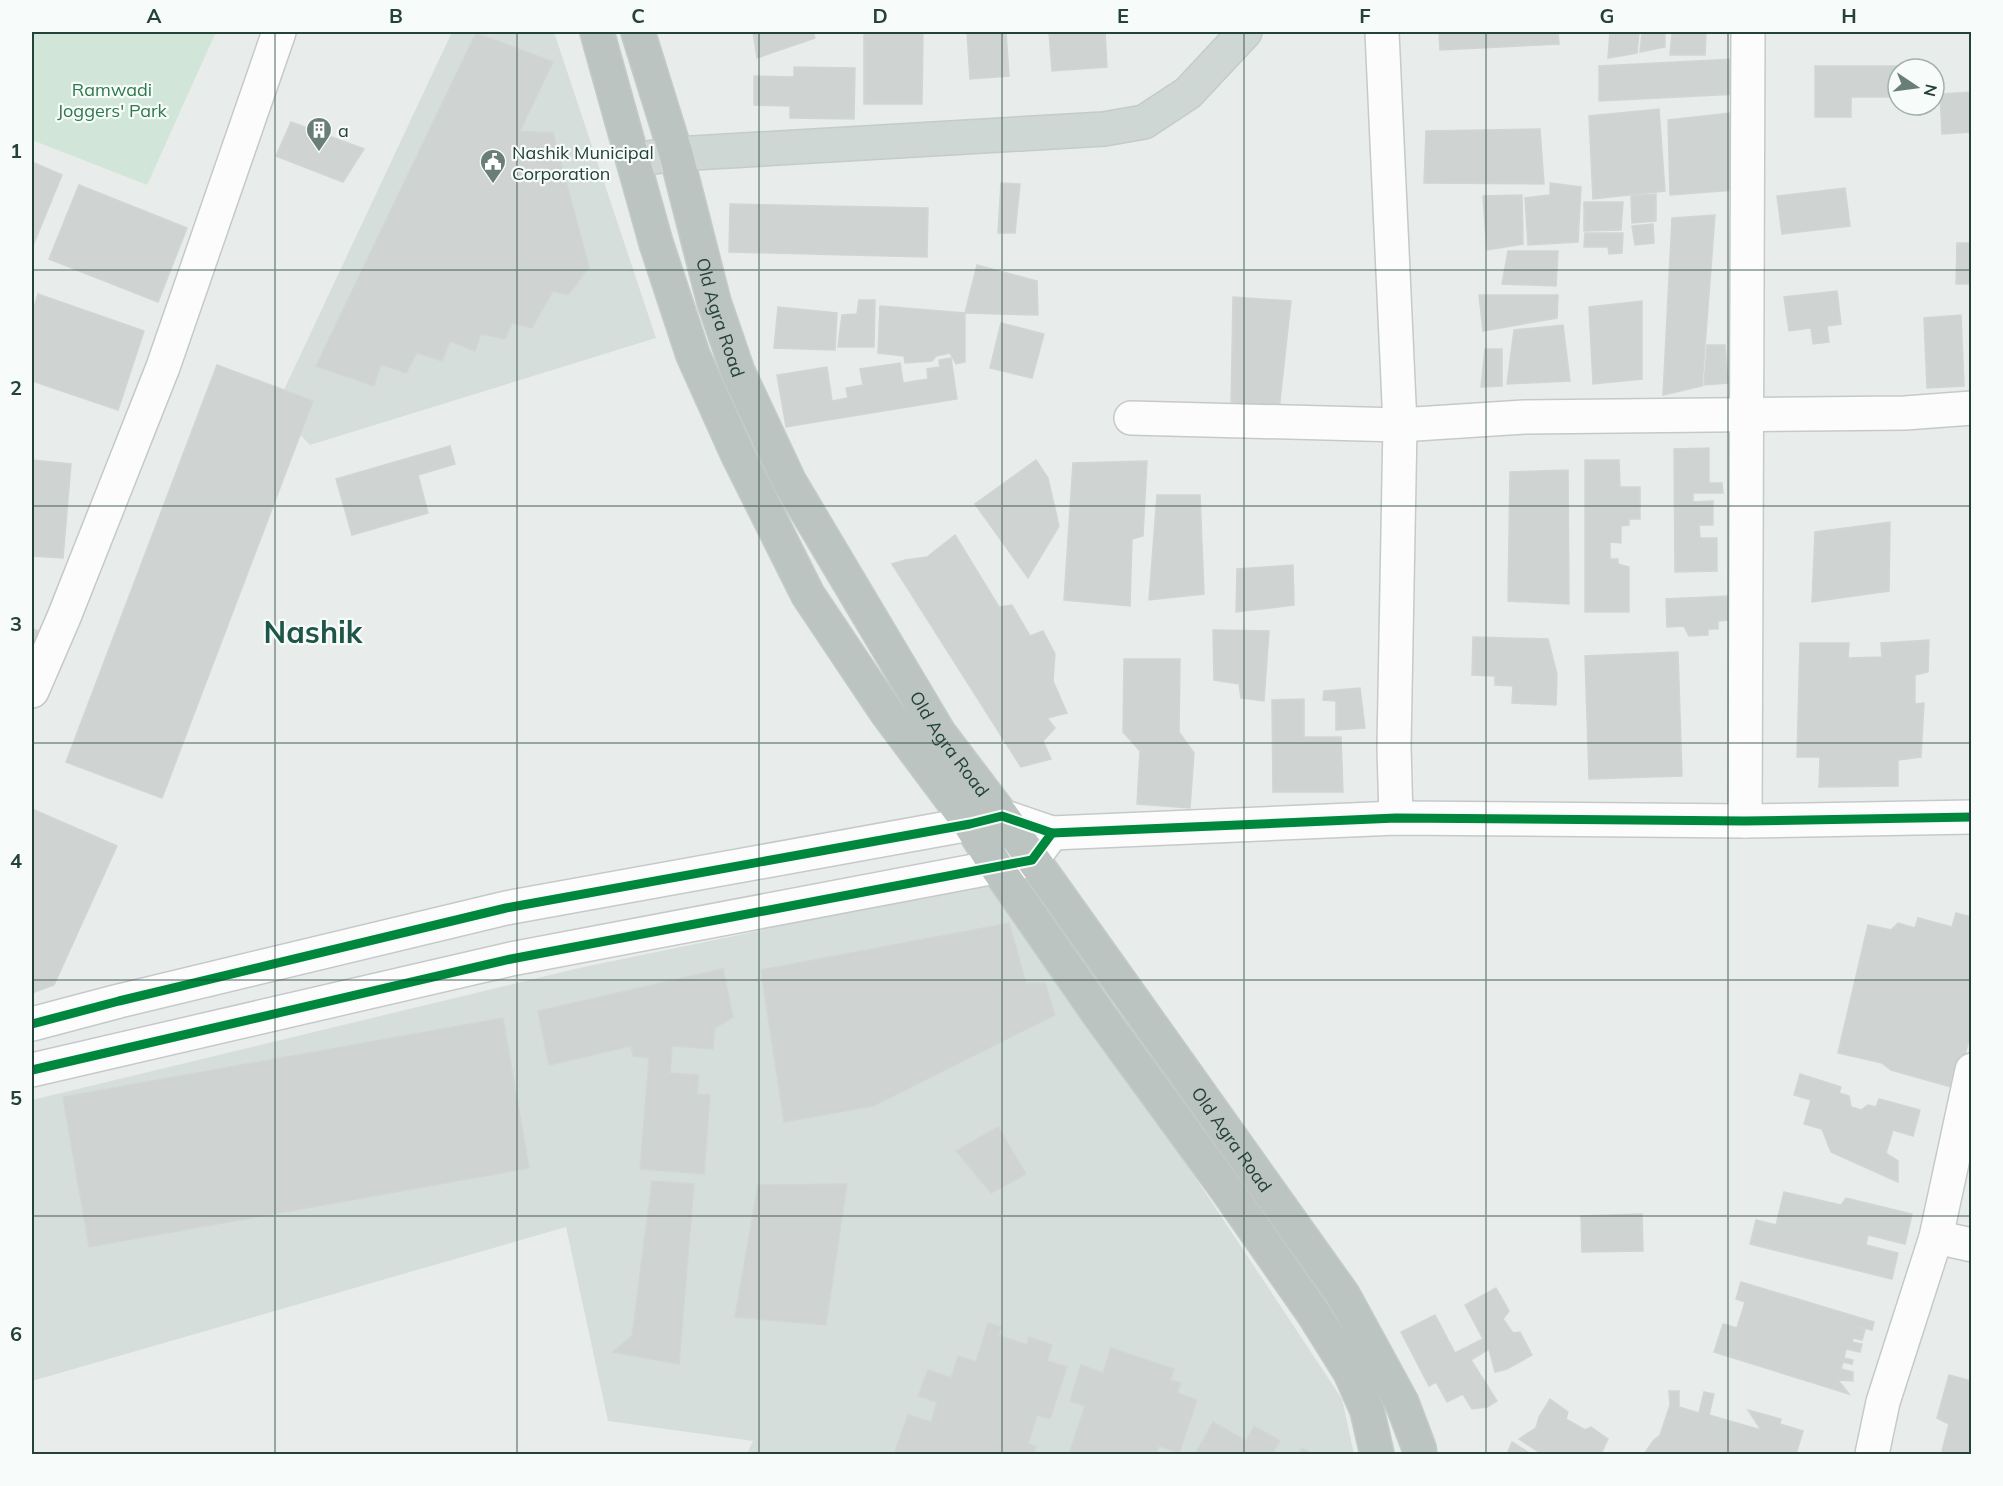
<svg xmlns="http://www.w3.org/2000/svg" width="2003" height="1486" font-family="Mulish,sans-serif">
<rect width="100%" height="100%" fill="#e8edeb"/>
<g fill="#d6dedb">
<path d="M452,32H554L656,338L310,445L275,409Z"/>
<path d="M999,881L1342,1399L1354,1454H747L753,1441L608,1421L566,1227L32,1381V1100L579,968Z"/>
</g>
<path fill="#d1e6d8" d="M32,32H216L147,185L32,140Z"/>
<g fill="#cfd4d2" stroke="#d1d6d4" stroke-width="1.5">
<path d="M753,32H813L815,38L757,58Z"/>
<path d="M864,32H923L922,104H864Z"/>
<path d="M967,32H1006L1009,76L970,79Z"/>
<path d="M1049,32H1105L1107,67L1052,71Z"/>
<path d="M1439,32H1558L1559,44L1440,50Z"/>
<path d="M1610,32H1639L1637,53L1608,58Z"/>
<path d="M1642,32H1665V47L1640,52Z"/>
<path d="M1672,32H1706L1705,55H1670Z"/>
<path d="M476,33L553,62L520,131L553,133L589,267L568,295L553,291L532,328L512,323L505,339L481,334L475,351L450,341L442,361L417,353L406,373L381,364L374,386L316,366Z"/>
<path d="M1734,59L1738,94L1599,101V66Z"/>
<path d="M1815,66H1923V69H1898V97H1851V117H1815Z"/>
<path d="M794,67L855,68L854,119L790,118V106L754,105V76L794,77Z"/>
<path d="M1972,92V132L1942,134L1940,94Z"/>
<path d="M1659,109L1665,191L1593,199L1589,116Z"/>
<path d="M1730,113L1735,190L1670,195L1668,120Z"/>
<path d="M291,122L364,149L343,182L276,156Z"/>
<path d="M1540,129L1544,184L1424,183L1426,131Z"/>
<path d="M32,162L62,175L32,248Z"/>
<path d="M1001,183L1020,184L1015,233H998Z"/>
<path d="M1550,183L1581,187L1578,242L1528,245L1525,198L1550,195Z"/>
<path d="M79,185L187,228L158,302L49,259Z"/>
<path d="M1845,188L1850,226L1782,234L1777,196Z"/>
<path d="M1656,194V221L1632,223L1631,196Z"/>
<path d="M1522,195L1523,244L1487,250L1483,196Z"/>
<path d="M1584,202H1623L1621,230L1584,231Z"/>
<path d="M730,204L928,208L927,257L729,252Z"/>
<path d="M1715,215L1702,386L1663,395L1672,218Z"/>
<path d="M1653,224L1654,243L1635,245L1632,226Z"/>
<path d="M1585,233H1623L1622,253L1609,254L1608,247H1584Z"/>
<path d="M1957,243H1972V284H1956Z"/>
<path d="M1508,251H1558L1556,286L1502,284Z"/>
<path d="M977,265L1037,281L1038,315L965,313Z"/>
<path d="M1837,291L1841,324L1827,326L1829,342L1813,344L1811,328L1789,331L1784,297Z"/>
<path d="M38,294L144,331L118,410L32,381V313Z"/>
<path d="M1479,295H1558L1557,318L1483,331Z"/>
<path d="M1233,297L1291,301L1279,410L1231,409Z"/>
<path d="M859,300H875L874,347H838L842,315L857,314Z"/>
<path d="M1642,301V379L1593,384L1589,307Z"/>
<path d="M880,306L965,313V362L956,364L950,353L936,356L932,361L905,363L904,356L878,353Z"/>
<path d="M778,307L837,313L835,350L774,348Z"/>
<path d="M1961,315L1964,386L1927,388L1924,318Z"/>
<path d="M1001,323L1044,334L1032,378L990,368Z"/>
<path d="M1563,325L1570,381L1507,384L1514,330Z"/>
<path d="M1707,345H1725L1728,383L1704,385Z"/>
<path d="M1485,349H1502V386L1481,387Z"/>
<path d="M951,358L957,399L786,427L777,375L827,367L832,401L848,398L846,388L863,385L860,369L900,363L903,383L928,379L927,369L940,367L939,360Z"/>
<path d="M217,365L313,401L162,798L66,762Z"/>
<path d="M450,446L455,464L418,475L428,513L352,535L336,479Z"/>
<path d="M1709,448V483H1722L1723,493H1693V502L1713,501V525H1699L1700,538H1717V571L1675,572L1674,449Z"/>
<path d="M32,460L71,464L63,558L32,556Z"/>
<path d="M1036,460L1048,478L1059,526L1028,578L975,504Z"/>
<path d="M1585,460H1619L1620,487H1640V519H1629V525L1621,526V543L1610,542V559H1618V564L1629,567V612H1585Z"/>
<path d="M1147,461L1143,536L1132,539L1130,606L1064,600L1073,463Z"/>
<path d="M1568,470L1569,604L1508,601L1510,472Z"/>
<path d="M1157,495H1200L1204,594L1149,600Z"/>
<path d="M1890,522L1889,591L1812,602L1815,532Z"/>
<path d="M955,535L999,607L1012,605L1030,636L1043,631L1055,654L1053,681L1067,713L1047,718L1055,728L1043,741L1051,759L1021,767L892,564L905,560L927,557Z"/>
<path d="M1293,565L1294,605L1236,612L1237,569Z"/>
<path d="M1728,596L1729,620L1718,621V629H1708V635L1689,636L1684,626L1667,627L1666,599Z"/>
<path d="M32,629L40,631L32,660Z"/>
<path d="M1213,630L1269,631L1264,701L1241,698L1239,684L1214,680Z"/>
<path d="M1473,637L1548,639L1557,674L1556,705L1512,703L1513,686L1495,685V676L1472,675Z"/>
<path d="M1929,640L1928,672L1915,675V704L1924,703L1921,757L1898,760V786L1819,787L1820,757H1797L1800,643H1849L1848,658L1882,657L1881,643Z"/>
<path d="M1678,652L1682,776L1589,779L1585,656Z"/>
<path d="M1124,659H1180L1179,732L1194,753L1190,808L1137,804L1140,751L1123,732Z"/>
<path d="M1360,688L1365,728L1336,730V701L1323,700L1324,691Z"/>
<path d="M1304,699V737H1341L1343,792H1273L1272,700Z"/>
<path d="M32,809L117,846L54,985L32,993Z"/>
<path d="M1956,913L1972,917V1030L1955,1088L1891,1070L1882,1063L1838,1053L1868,925L1891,930L1898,923L1915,928L1918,918L1952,927Z"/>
<path d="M1009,923L1026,983H1045L1055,1015L873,1106L784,1122L761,970Z"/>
<path d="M723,969L733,1017L715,1028L713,1049L672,1046L670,1073L699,1075L697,1094L710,1095L704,1174L640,1169L649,1058L633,1056L631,1046L549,1065L538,1011Z"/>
<path d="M503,1018L529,1168L89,1247L63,1097Z"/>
<path d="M1800,1074L1841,1087L1839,1093L1849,1096L1851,1107L1861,1110L1868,1105L1876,1107L1879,1099L1920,1110L1913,1136L1893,1130L1886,1153L1898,1161V1182L1831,1152L1822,1129L1804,1124L1811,1100L1794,1095Z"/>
<path d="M998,1127L1026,1174L991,1193L956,1151Z"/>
<path d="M652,1181L694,1184L679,1364L613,1352L632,1336Z"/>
<path d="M847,1184L826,1325L735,1317L758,1185Z"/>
<path d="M1784,1192L1841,1205L1846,1198L1912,1214L1905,1244L1868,1235L1866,1245L1898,1253L1892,1279L1750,1244L1756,1220L1776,1225Z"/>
<path d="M1642,1214L1643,1251L1582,1252L1581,1216Z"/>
<path d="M1741,1282L1874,1322L1872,1330L1856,1326L1855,1327L1865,1330L1862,1340L1853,1338L1852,1342L1862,1344L1860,1352L1846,1349L1844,1358L1853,1360L1852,1364L1843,1362L1841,1369L1853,1372V1381L1838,1380L1849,1394L1714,1352L1723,1324L1737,1328L1745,1302L1736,1299Z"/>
<path d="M1496,1288L1509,1311L1503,1319L1513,1333L1520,1332L1532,1355L1507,1369L1495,1372L1489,1349L1471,1360L1497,1401L1487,1407L1472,1409L1463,1394L1447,1402L1436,1382L1429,1386L1401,1332L1435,1315L1455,1353L1483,1339L1465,1305Z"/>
<path d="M988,1323L1001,1327L998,1335L1027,1345L1029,1337L1052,1345L1047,1361L1067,1367L1050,1419L1037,1415L1028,1444L1036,1446L1034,1454H894L908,1415L931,1422L937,1402L918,1396L928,1370L951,1378L958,1356L976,1362Z"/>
<path d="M1111,1348L1174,1369L1170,1380L1181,1383L1177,1393L1197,1400L1179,1453L1159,1446L1156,1454H1069L1085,1406L1070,1401L1081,1365L1103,1373Z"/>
<path d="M1949,1375L1972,1381V1454H1956L1942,1451L1949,1424L1937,1418Z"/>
<path d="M1669,1391H1679V1407L1699,1413L1704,1392L1714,1394L1709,1415L1761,1430L1748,1410L1781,1419L1780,1424L1803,1431L1796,1454H1644L1653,1441L1660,1435L1670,1405Z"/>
<path d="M1550,1399L1568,1412L1566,1419L1585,1430L1591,1427L1608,1439L1601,1454H1542L1519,1439L1536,1428L1539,1417Z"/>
<path d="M1213,1422L1246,1441L1254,1426L1280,1441L1272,1454H1195Z"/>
<path d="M1512,1442L1531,1454H1507Z"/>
<path d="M1302,1448L1313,1454H1298Z"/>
</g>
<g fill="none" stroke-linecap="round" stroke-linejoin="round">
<defs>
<g id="minor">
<path d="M1382,32L1400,425L1394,747L1396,818"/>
<path d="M1131,418L1400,425L1524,417L1905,413L1972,408"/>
<path d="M32,691L64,617L163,367L279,32"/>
<path d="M1745,821L1748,32"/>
<path d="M1052,833L1396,818L1745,821L1972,817"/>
<path d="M32,1024L119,1001L506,908L970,824L1002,816L1052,833L1032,860L511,959L32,1070"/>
<path d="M1972,1070L1936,1237L1972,1245"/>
<path d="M1872,1454L1883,1402L1936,1237"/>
</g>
<path id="major" d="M633,160L676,154L1104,129L1144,122L1188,93L1245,32"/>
<g id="highway">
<path d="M597,32L656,243L693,355L737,453L808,595L887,713L970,824L996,866L1100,1016L1227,1190L1313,1313L1350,1372L1367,1410L1377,1454"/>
<path id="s1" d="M638,32L676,154L714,302L738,372L789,481L939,733L1002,816L1343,1295L1402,1403L1419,1448L1420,1454"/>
</g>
</defs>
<use href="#minor" stroke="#c5cac8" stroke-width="36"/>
<use href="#major" stroke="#c3ccc9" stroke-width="36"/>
<use href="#highway" stroke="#c3ccc9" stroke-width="36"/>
<use href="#minor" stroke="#fcfcfc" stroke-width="33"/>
<use href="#major" stroke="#cfd7d5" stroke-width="33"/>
<use href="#highway" stroke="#bcc4c2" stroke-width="33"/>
<defs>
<g id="cycleway">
<path d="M1052,833L1396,818L1745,821L1972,817"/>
<path d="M32,1024L119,1001L506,908L970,824L1002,816L1052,833L1032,860L511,959L32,1070"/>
</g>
</defs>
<use href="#cycleway" stroke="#f7fbf9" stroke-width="13"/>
<use href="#cycleway" stroke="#00873e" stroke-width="9"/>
</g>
<path fill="none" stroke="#24423a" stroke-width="1.5" stroke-opacity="0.55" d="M275,32V1454M517,32V1454M759,32V1454M1002,32V1454M1244,32V1454M1486,32V1454M1728,32V1454M32,270H1972M32,506H1972M32,743H1972M32,980H1972M32,1216H1972"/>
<defs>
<symbol id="building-pin" viewBox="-11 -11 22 30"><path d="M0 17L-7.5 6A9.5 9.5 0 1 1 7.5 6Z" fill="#697e78" stroke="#f7fbf9"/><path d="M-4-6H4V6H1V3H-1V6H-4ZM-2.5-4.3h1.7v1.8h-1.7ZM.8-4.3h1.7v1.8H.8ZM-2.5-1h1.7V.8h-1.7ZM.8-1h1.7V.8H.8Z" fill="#fff"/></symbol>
<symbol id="civic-pin" viewBox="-11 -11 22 30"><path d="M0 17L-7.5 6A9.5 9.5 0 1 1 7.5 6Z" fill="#697e78" stroke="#f7fbf9"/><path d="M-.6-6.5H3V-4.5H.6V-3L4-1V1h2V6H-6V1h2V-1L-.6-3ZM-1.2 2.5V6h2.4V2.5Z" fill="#fff"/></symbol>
</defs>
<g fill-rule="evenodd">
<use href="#building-pin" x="304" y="115" width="30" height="40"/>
<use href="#civic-pin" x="478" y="147" width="30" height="40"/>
</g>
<g text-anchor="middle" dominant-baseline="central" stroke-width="4.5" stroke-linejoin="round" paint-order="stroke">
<g font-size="18" fill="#2d7a4b" stroke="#f7fbf9">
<text x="112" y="89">Ramwadi<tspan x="112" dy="21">Joggers' Park</tspan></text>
</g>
<g font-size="18" fill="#24423a" stroke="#f7fbf9" text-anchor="start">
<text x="338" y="130">a</text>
<text x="512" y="152">Nashik Municipal<tspan x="512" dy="21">Corporation</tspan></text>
</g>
<g font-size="18" fill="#24423a" stroke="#f7fbf9">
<text stroke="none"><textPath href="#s1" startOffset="297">Old Agra Road</textPath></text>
<text stroke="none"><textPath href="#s1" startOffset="783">Old Agra Road</textPath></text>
<text stroke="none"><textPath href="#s1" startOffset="1269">Old Agra Road</textPath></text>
</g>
<g font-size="30" font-weight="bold" fill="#1f5548" stroke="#f7fbf9">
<text x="313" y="632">Nashik</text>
</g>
</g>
<rect width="2003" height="1486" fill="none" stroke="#f7fbf9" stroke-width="66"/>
<g transform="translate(1916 87) rotate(103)"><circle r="28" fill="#f7fbf9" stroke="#a3b1ad" stroke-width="1.5"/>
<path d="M0-4.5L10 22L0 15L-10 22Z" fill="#697e78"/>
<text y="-9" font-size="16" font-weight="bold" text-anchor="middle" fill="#24423a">N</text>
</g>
<rect x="33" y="33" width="1937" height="1420" fill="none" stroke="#24423a" stroke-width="2"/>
<g font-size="20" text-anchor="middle" font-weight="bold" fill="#24423a">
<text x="154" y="23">A</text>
<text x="396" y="23">B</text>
<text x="638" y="23">C</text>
<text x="880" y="23">D</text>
<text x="1123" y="23">E</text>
<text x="1365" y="23">F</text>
<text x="1607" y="23">G</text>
<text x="1849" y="23">H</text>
<text x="16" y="158">1</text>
<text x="16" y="395">2</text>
<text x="16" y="631">3</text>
<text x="16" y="868">4</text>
<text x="16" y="1105">5</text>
<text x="16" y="1341">6</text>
</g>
</svg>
